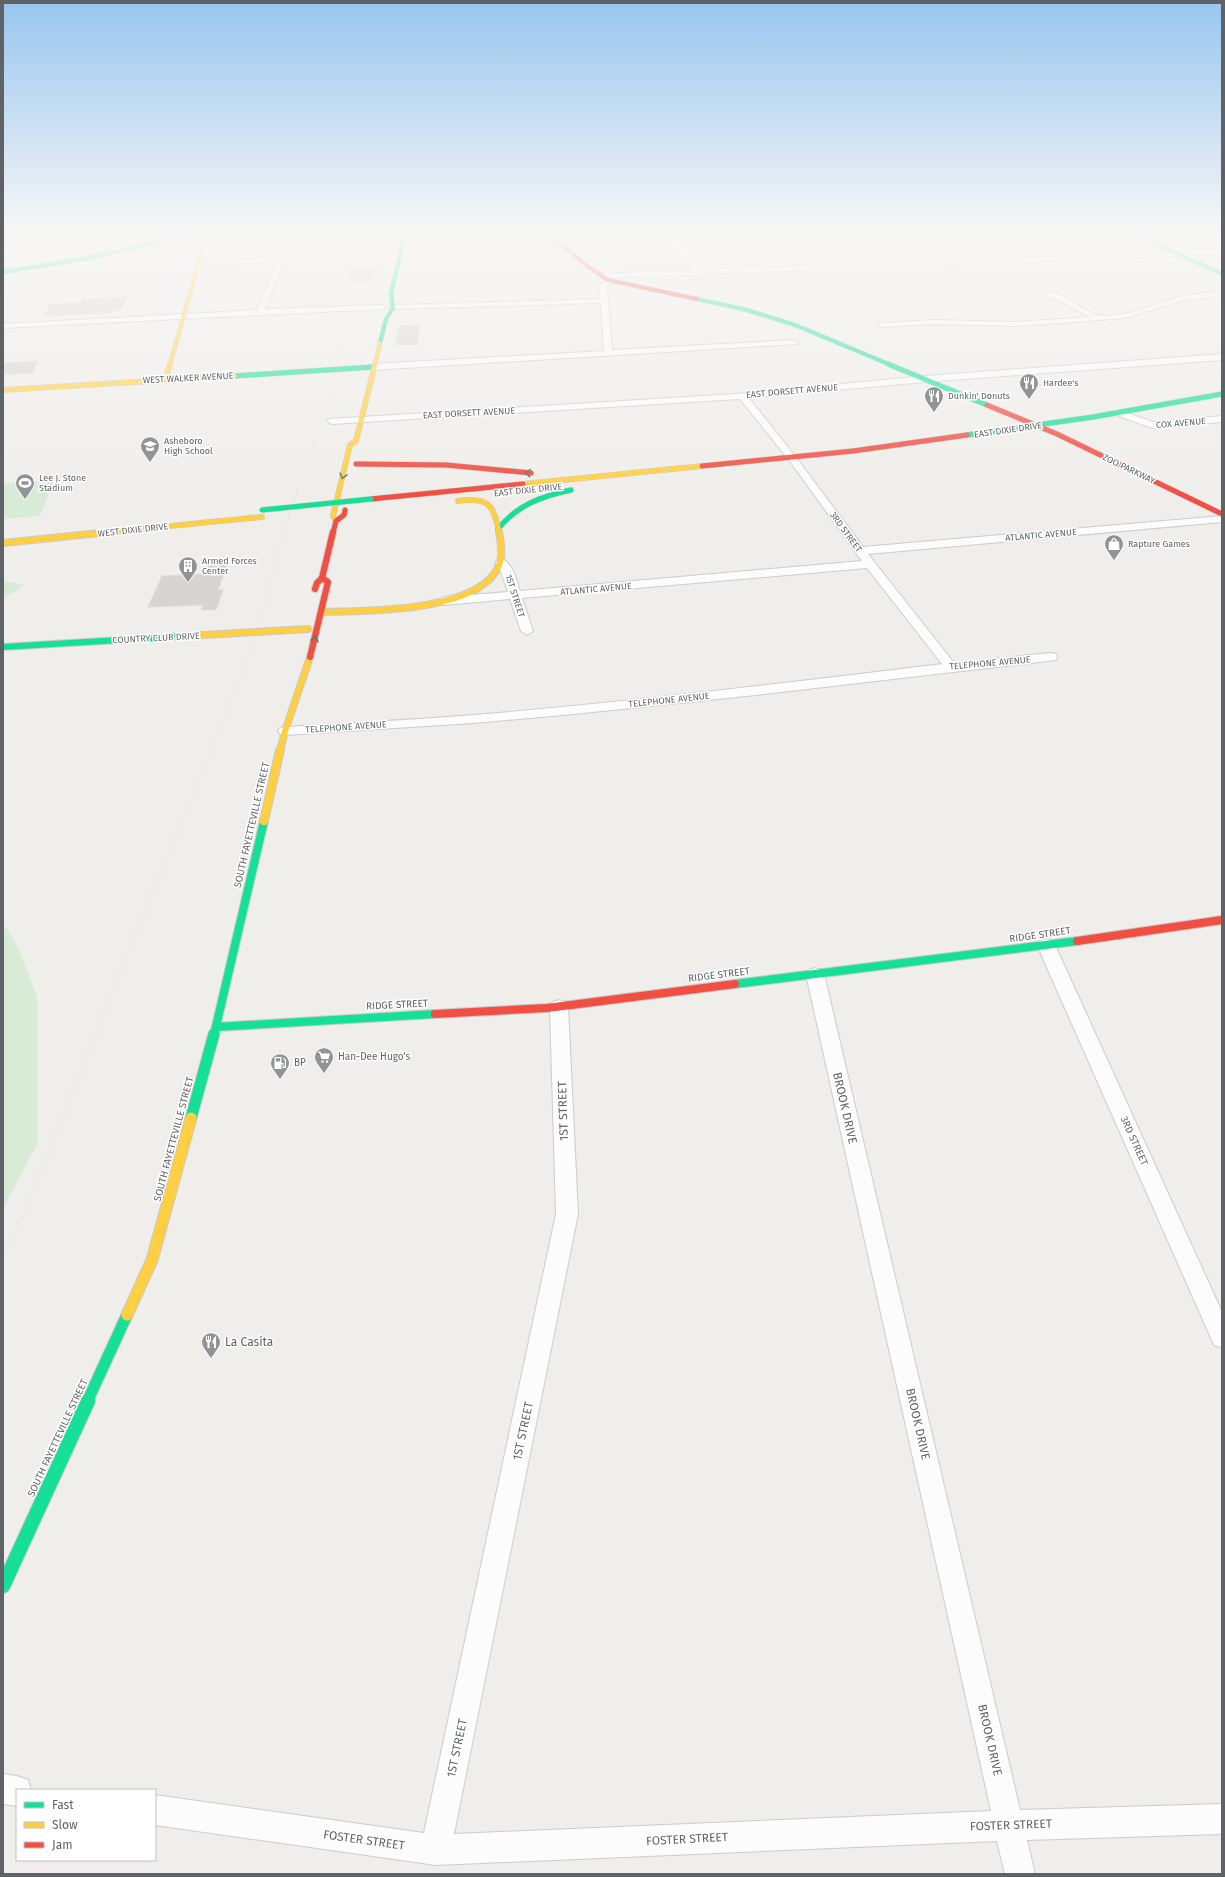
<svg xmlns="http://www.w3.org/2000/svg" width="1225" height="1877" font-family="'Fira Sans',sans-serif">
<rect width="100%" height="100%" fill="#efeeea"/>
<g fill="#d8ebd6">
<path d="M54,480L40,516L3,519V483Z"/>
<path d="M3,581L24,585L3,599Z"/>
<path d="M3,923L18,947L37,997V1144L3,1209Z"/>
</g>
<g fill="none" stroke-linecap="round" stroke-linejoin="round">
<path stroke="#bfe0f9" stroke-width="2" d="M924,235L934,252L953,269L954,279L963,287"/>
</g>
<g fill="#d6d5d3" stroke="#deddd9">
<path d="M351,269H377L372,282H348Z"/>
<path d="M127,297L121,309H114L112,313L44,316L50,304L82,302L83,299Z"/>
<path d="M420,325L417,345H395L399,326Z"/>
<path d="M38,361L32,373L3,375V363Z"/>
<path d="M228,562L218,590H223L216,610H201L203,605L148,607L162,576L205,574L209,563Z"/>
</g>
<g fill="none" stroke-linecap="round" stroke-linejoin="round">
<defs>
<g id="street">
<path d="M665,235H671L700,270L807,266L780,235H786L816,268L812,270L608,278L612,280L607,286L612,350L794,340L798,342L797,344L373,370L369,367L373,364L604,351L601,303L394,309L390,307L394,305L600,299L599,286L608,278H598V274L693,270Z"/>
<path d="M989,235H1016L1013,237L999,238L1020,258L1222,250V254L1018,262Z"/>
<path d="M282,257L285,259L265,309L382,305L386,307L382,309L3,328V324L257,310L278,261L198,266L195,264L198,262Z"/>
<path d="M1222,292V296L1185,300L1129,317L1091,321L1016,326L935,324L881,327L877,325L881,323L935,320L1016,322L1090,317L1057,300L1047,297V293C1065,290 1086,315 1101,316C1129,317 1156,303 1182,296C1195,293 1209,293 1222,292Z"/>
<path d="M1222,354V360L925,382L749,398L795,456L863,547L1222,516V522L868,554L954,663L1051,653L1056,654L1057,657L1056,660L756,695L574,714L473,723L285,735L280,734L278,731L280,728L285,727C348,723 411,720 474,715C630,702 786,683 942,664L867,568L522,598L533,631L527,635L521,631L510,599L444,605L438,601L444,597L508,592L500,569L495,562L501,559C513,562 516,580 520,591L862,561L789,460L740,399L332,424L327,421L329,419L735,394L925,376Z"/>
<path d="M1119,410L1153,422L1222,416V422L1152,428L1116,415L1114,413Z"/>
<path d="M1046,939L1052,941L1055,945L1222,1312V1348L1214,1345L1037,945L1040,941Z"/>
<path d="M815,968L821,970L824,974L1020,1810L1222,1804V1834L1027,1840L1035,1874H1005L997,1841L436,1865L155,1825V1795L424,1833L556,1214L550,1007L553,1002L559,1000L565,1002L568,1007L578,1214L454,1834L991,1811L806,974L809,970Z"/>
<path d="M3,1774L17,1776L28,1780L31,1790H17V1806L3,1804Z"/>
</g>
<g id="fast-far5">
<path d="M1137,235L1222,274"/>
<path d="M3,272L83,259L189,235"/>
<path d="M697,299L747,310L795,325L891,365"/>
<path d="M380,343L386,319L393,308L391,293L405,235"/>
</g>
<g id="fast-far4">
<path d="M888,364L987,405"/>
<path d="M234,376L373,367"/>
<path d="M967,435L1093,417L1222,394"/>
<path d="M498,529C517,505 542,496 571,490"/>
</g>
<path id="fast-far3" d="M3,647L187,636"/>
<g id="fast-far2">
<path d="M735,984L1077,941"/>
<path d="M216,1027L435,1014"/>
<path d="M214,1035L264,821"/>
</g>
<g id="fast-far1">
<path d="M191,1118L214,1034"/>
<path d="M87,1402L127,1315"/>
</g>
<path id="fast" d="M3,1586L88,1401"/>
<g id="slow-far4">
<path d="M170,365L206,235"/>
<path d="M375,365L380,343"/>
</g>
<g id="slow-far3">
<path d="M165,380L170,364"/>
<path d="M3,390L234,376"/>
<path d="M523,484L702,466"/>
<path d="M458,501C488,497 494,504 499,533"/>
<path d="M336,521L333,516L350,445L356,441L375,364"/>
<path d="M100,533L262,517"/>
</g>
<g id="slow-far2">
<path d="M3,543L110,532"/>
<path d="M321,612C363,611 481,613 499,565C503,555 501,543 499,532"/>
<path d="M187,636L308,629"/>
<path d="M280,751L285,731L310,657"/>
</g>
<path id="slow-far1" d="M264,821L280,750"/>
<path id="slow" d="M127,1315L152,1260L191,1118"/>
<g id="jam-far3">
<path d="M550,235L590,268L608,280L697,299"/>
<path d="M3,241L8,235"/>
</g>
<g id="jam-far2">
<path d="M987,405L1057,434L1222,514"/>
<path d="M356,464L446,465L531,473"/>
<path d="M702,466L853,451L967,435"/>
<path d="M371,499L523,484"/>
<path d="M333,533L336,521L344,515L345,510"/>
</g>
<g id="jam-far1">
<path d="M315,589L317,583L322,578L333,532"/>
<path d="M310,657L328,582L322,578"/>
</g>
<g id="jam">
<path d="M1077,941L1222,920"/>
<path d="M435,1014L547,1008L735,984"/>
</g>
</defs>
<use href="#street" stroke="#cbcccc" stroke-width="2"/>
<use href="#fast-far5" stroke="#cacacb" stroke-width="5"/>
<use href="#fast-far4" stroke="#cacacb" stroke-width="6"/>
<use href="#fast-far3" stroke="#cacacb" stroke-width="8"/>
<use href="#fast-far2" stroke="#cacacb" stroke-width="10"/>
<use href="#fast-far1" stroke="#cacacb" stroke-width="13"/>
<use href="#fast" stroke="#cacacb" stroke-width="16"/>
<use href="#slow-far4" stroke="#cacacb" stroke-width="5"/>
<use href="#slow-far3" stroke="#cacacb" stroke-width="6"/>
<use href="#slow-far2" stroke="#cacacb" stroke-width="8"/>
<use href="#slow-far1" stroke="#cacacb" stroke-width="10"/>
<use href="#slow" stroke="#cacacb" stroke-width="13"/>
<use href="#jam-far3" stroke="#cacacb" stroke-width="5"/>
<use href="#jam-far2" stroke="#cacacb" stroke-width="6"/>
<use href="#jam-far1" stroke="#cacacb" stroke-width="8"/>
<use href="#jam" stroke="#cacacb" stroke-width="10"/>
<use href="#street" fill="#fdfcfc" fill-rule="evenodd"/>
<use href="#fast-far5" stroke="#16e098" stroke-width="4"/>
<use href="#fast-far4" stroke="#16e098" stroke-width="5"/>
<use href="#fast-far3" stroke="#16e098" stroke-width="6"/>
<use href="#fast-far2" stroke="#16e098" stroke-width="8"/>
<use href="#fast-far1" stroke="#16e098" stroke-width="11"/>
<use href="#fast" stroke="#16e098" stroke-width="14"/>
<use href="#slow-far4" stroke="#ffcf43" stroke-width="4"/>
<use href="#slow-far3" stroke="#ffcf43" stroke-width="5"/>
<use href="#slow-far2" stroke="#ffcf43" stroke-width="6"/>
<use href="#slow-far1" stroke="#ffcf43" stroke-width="8"/>
<use href="#slow" stroke="#ffcf43" stroke-width="11"/>
<use href="#jam-far3" stroke="#f24e42" stroke-width="4"/>
<use href="#jam-far2" stroke="#f24e42" stroke-width="5"/>
<use href="#jam-far1" stroke="#f24e42" stroke-width="6"/>
<use href="#jam" stroke="#f24e42" stroke-width="8"/>
<path stroke="#e4e4e4" stroke-width="1.5" stroke-dasharray="0.5 2" stroke-linecap="butt" d="M284,533L307,458L331,405L339,369L327,235"/>
<path stroke="#e4e4e4" stroke-width="2" stroke-dasharray="0.5 3.5" stroke-linecap="butt" d="M212,751L258,631L284,532"/>
<path stroke="#e4e4e4" stroke-width="3" stroke-dasharray="1 5" stroke-linecap="butt" d="M95,1035L169,851L212,750"/>
<path stroke="#e4e4e4" stroke-width="3.5" stroke-dasharray="1 6" stroke-linecap="butt" d="M3,1255L17,1230L96,1034"/>
<defs>
<path id="fast-bridge" d="M262,510L371,499"/>
</defs>
<use href="#fast-bridge" stroke="#d7ceb8" stroke-width="6" stroke-linecap="butt"/>
<use href="#fast-bridge" stroke="#16e098" stroke-width="5"/>
</g>
<defs><path id="oneway-chevron" d="M-2-3.5L2.5 0L-2 3.5" fill="none" stroke-width="1.6" stroke-linecap="round" stroke-linejoin="round"/></defs>
<g stroke="#507c72">
<use href="#oneway-chevron" transform="translate(528 473) rotate(-175)"/>
<use href="#oneway-chevron" transform="translate(343 476) rotate(104)"/>
<use href="#oneway-chevron" transform="translate(315 639) rotate(-77)"/>
</g>
<linearGradient id="sky" x2="0" y2="1"><stop stop-color="#97c6ef"/><stop offset="0.47" stop-color="#f8f7f6"/><stop offset="1" stop-color="#f8f7f6" stop-opacity="0"/></linearGradient>
<rect width="1225" height="497" fill="url(#sky)"/>
<defs>
<symbol id="restaurant-pin" viewBox="-11 -11 22 30"><path d="M0 17L-7.5 6A9.5 9.5 0 1 1 7.5 6Z" fill="#919496" stroke="#fff"/><path d="M-5-6h1v4h1v-4h1v4h1v-4h1v5L-1.5 .5V6h-2V.5L-5-1ZM5-6V6H3V1.5H1.5Q1.5-4 5-6Z" fill="#fff"/></symbol>
<symbol id="school-pin" viewBox="-11 -11 22 30"><path d="M0 17L-7.5 6A9.5 9.5 0 1 1 7.5 6Z" fill="#919496" stroke="#fff"/><path d="M0-5L7-2L0 1L-7-2ZM-4 1L0 2.5L4 1V4Q0 6-4 4Z" fill="#fff"/></symbol>
<symbol id="stadium-pin" viewBox="-11 -11 22 30"><path d="M0 17L-7.5 6A9.5 9.5 0 1 1 7.5 6Z" fill="#919496" stroke="#fff"/><path d="M0-5a6.5 5 0 1 0 0 10a6.5 5 0 1 0 0-10ZM-3.5-1.8h7v3.6h-7Z" fill="#fff"/></symbol>
<symbol id="shop-pin" viewBox="-11 -11 22 30"><path d="M0 17L-7.5 6A9.5 9.5 0 1 1 7.5 6Z" fill="#919496" stroke="#fff"/><path d="M-5-2.5h2.3a2.7 3.5 0 0 1 5.4 0H5L5.5 6h-11ZM-1.5-2.5h3a1.5 2.3 0 0 0-3 0Z" fill="#fff"/></symbol>
<symbol id="building-pin" viewBox="-11 -11 22 30"><path d="M0 17L-7.5 6A9.5 9.5 0 1 1 7.5 6Z" fill="#919496" stroke="#fff"/><path d="M-4-6H4V6H1V3H-1V6H-4ZM-2.5-4.3h1.7v1.8h-1.7ZM.8-4.3h1.7v1.8H.8ZM-2.5-1h1.7V.8h-1.7ZM.8-1h1.7V.8H.8Z" fill="#fff"/></symbol>
<symbol id="supermarket-pin" viewBox="-11 -11 22 30"><path d="M0 17L-7.5 6A9.5 9.5 0 1 1 7.5 6Z" fill="#919496" stroke="#fff"/><path d="M-6-5.5h2.5l.6 2H6L4.5 2H-2.5L-4.4-4H-6ZM-1.5 3.2a1.3 1.3 0 1 0 .1 0ZM3 3.2a1.3 1.3 0 1 0 .1 0Z" fill="#fff"/></symbol>
<symbol id="fuel-pin" viewBox="-11 -11 22 30"><path d="M0 17L-7.5 6A9.5 9.5 0 1 1 7.5 6Z" fill="#919496" stroke="#fff"/><path d="M-5.5-6h7V0h2V4h1.3V-2.5L3-4.5l.8-.8L6-3V5H2.5V1h-1V6h-7ZM-4.2-4.7v3.2H.2V-4.7Z" fill="#fff"/></symbol>
</defs>
<g fill-rule="evenodd">
<use href="#restaurant-pin" x="1018" y="372" width="22" height="30"/>
<use href="#restaurant-pin" x="923" y="385" width="22" height="30"/>
<use href="#school-pin" x="139" y="435" width="22" height="30"/>
<use href="#stadium-pin" x="14" y="472" width="22" height="30"/>
<use href="#shop-pin" x="1103" y="533" width="22" height="30"/>
<use href="#building-pin" x="177" y="555" width="22" height="30"/>
<use href="#supermarket-pin" x="313" y="1046" width="22" height="30"/>
<use href="#fuel-pin" x="269" y="1052" width="22" height="30"/>
<use href="#restaurant-pin" x="200" y="1331" width="22" height="30"/>
</g>
<g text-anchor="middle" dominant-baseline="central" stroke-width="3" stroke-linejoin="round" paint-order="stroke">
<g font-size="9" fill="#5f6368" stroke="#fff">
<text transform="translate(188 378) rotate(-3)">WEST WALKER AVENUE</text>
<text transform="translate(792 391) rotate(-5)">EAST DORSETT AVENUE</text>
<text transform="translate(469 413) rotate(-3)">EAST DORSETT AVENUE</text>
<text transform="translate(1181 423) rotate(-5)">COX AVENUE</text>
<text transform="translate(1008 430) rotate(-8)">EAST DIXIE DRIVE</text>
<text transform="translate(1129 469) rotate(26)">ZOO PARKWAY</text>
<text transform="translate(528 490) rotate(-6)">EAST DIXIE DRIVE</text>
<text transform="translate(133 530) rotate(-6)">WEST DIXIE DRIVE</text>
<text transform="translate(846 532) rotate(54)">3RD STREET</text>
<text transform="translate(1041 535) rotate(-5)">ATLANTIC AVENUE</text>
<text transform="translate(596 589) rotate(-5)">ATLANTIC AVENUE</text>
<text transform="translate(515 596) rotate(72)">1ST STREET</text>
<text transform="translate(156 638) rotate(-3)">COUNTRY CLUB DRIVE</text>
<text transform="translate(990 663) rotate(-5)">TELEPHONE AVENUE</text>
<text transform="translate(669 700) rotate(-6)">TELEPHONE AVENUE</text>
<text transform="translate(346 727) rotate(-4)">TELEPHONE AVENUE</text>
</g>
<g font-size="9" fill="#5f6368" stroke="#fff" text-anchor="start">
<text x="1043" y="383">Hardee's</text>
<text x="948" y="396">Dunkin' Donuts</text>
<text x="164" y="441">Asheboro<tspan x="164" dy="10">High School</tspan></text>
<text x="39" y="478">Lee J. Stone<tspan x="39" dy="10">Stadium</tspan></text>
<text x="1128" y="544">Rapture Games</text>
<text x="202" y="561">Armed Forces<tspan x="202" dy="10">Center</tspan></text>
</g>
<g font-size="10" fill="#5f6368" stroke="#fff">
<text transform="translate(252 825) rotate(-77)">SOUTH FAYETTEVILLE STREET</text>
<text transform="translate(1040 935) rotate(-8)">RIDGE STREET</text>
<text transform="translate(719 975) rotate(-7)">RIDGE STREET</text>
<text transform="translate(397 1005) rotate(-3)">RIDGE STREET</text>
<text transform="translate(174 1139) rotate(-75)">SOUTH FAYETTEVILLE STREET</text>
<text transform="translate(1134 1141) rotate(66)">3RD STREET</text>
<text transform="translate(58 1438) rotate(-65)">SOUTH FAYETTEVILLE STREET</text>
</g>
<g font-size="10" fill="#5f6368" stroke="#fff" text-anchor="start">
<text x="338" y="1057">Han-Dee Hugo's</text>
<text x="294" y="1063">BP</text>
</g>
<g font-size="12" fill="#5f6368" stroke="#fff">
<text transform="translate(845 1108) rotate(77)">BROOK DRIVE</text>
<text transform="translate(563 1111) rotate(-92)">1ST STREET</text>
<text transform="translate(918 1424) rotate(77)">BROOK DRIVE</text>
<text transform="translate(523 1431) rotate(-78)">1ST STREET</text>
<text transform="translate(990 1740) rotate(77)">BROOK DRIVE</text>
<text transform="translate(457 1748) rotate(-78)">1ST STREET</text>
<text transform="translate(1011 1825) rotate(-2)">FOSTER STREET</text>
<text transform="translate(687 1839) rotate(-3)">FOSTER STREET</text>
<text transform="translate(364 1840) rotate(8)">FOSTER STREET</text>
</g>
<g font-size="12" fill="#5f6368" stroke="#fff" text-anchor="start">
<text x="225" y="1342">La Casita</text>
</g>
</g>
<rect width="1225" height="1877" fill="none" stroke="#5f6368" stroke-width="8"/>
<rect x="16" y="1789" width="140" height="72" fill="#ffffff" stroke="#bfc1c3"/>
<rect x="24" y="1802" width="20" height="6" fill="#16e098" stroke="#bfc1c3"/>
<text x="52" y="1809" font-size="12" fill="#5f6368">Fast</text>
<rect x="24" y="1822" width="20" height="6" fill="#ffcf43" stroke="#bfc1c3"/>
<text x="52" y="1829" font-size="12" fill="#5f6368">Slow</text>
<rect x="24" y="1842" width="20" height="6" fill="#f24e42" stroke="#bfc1c3"/>
<text x="52" y="1849" font-size="12" fill="#5f6368">Jam</text>
</svg>
